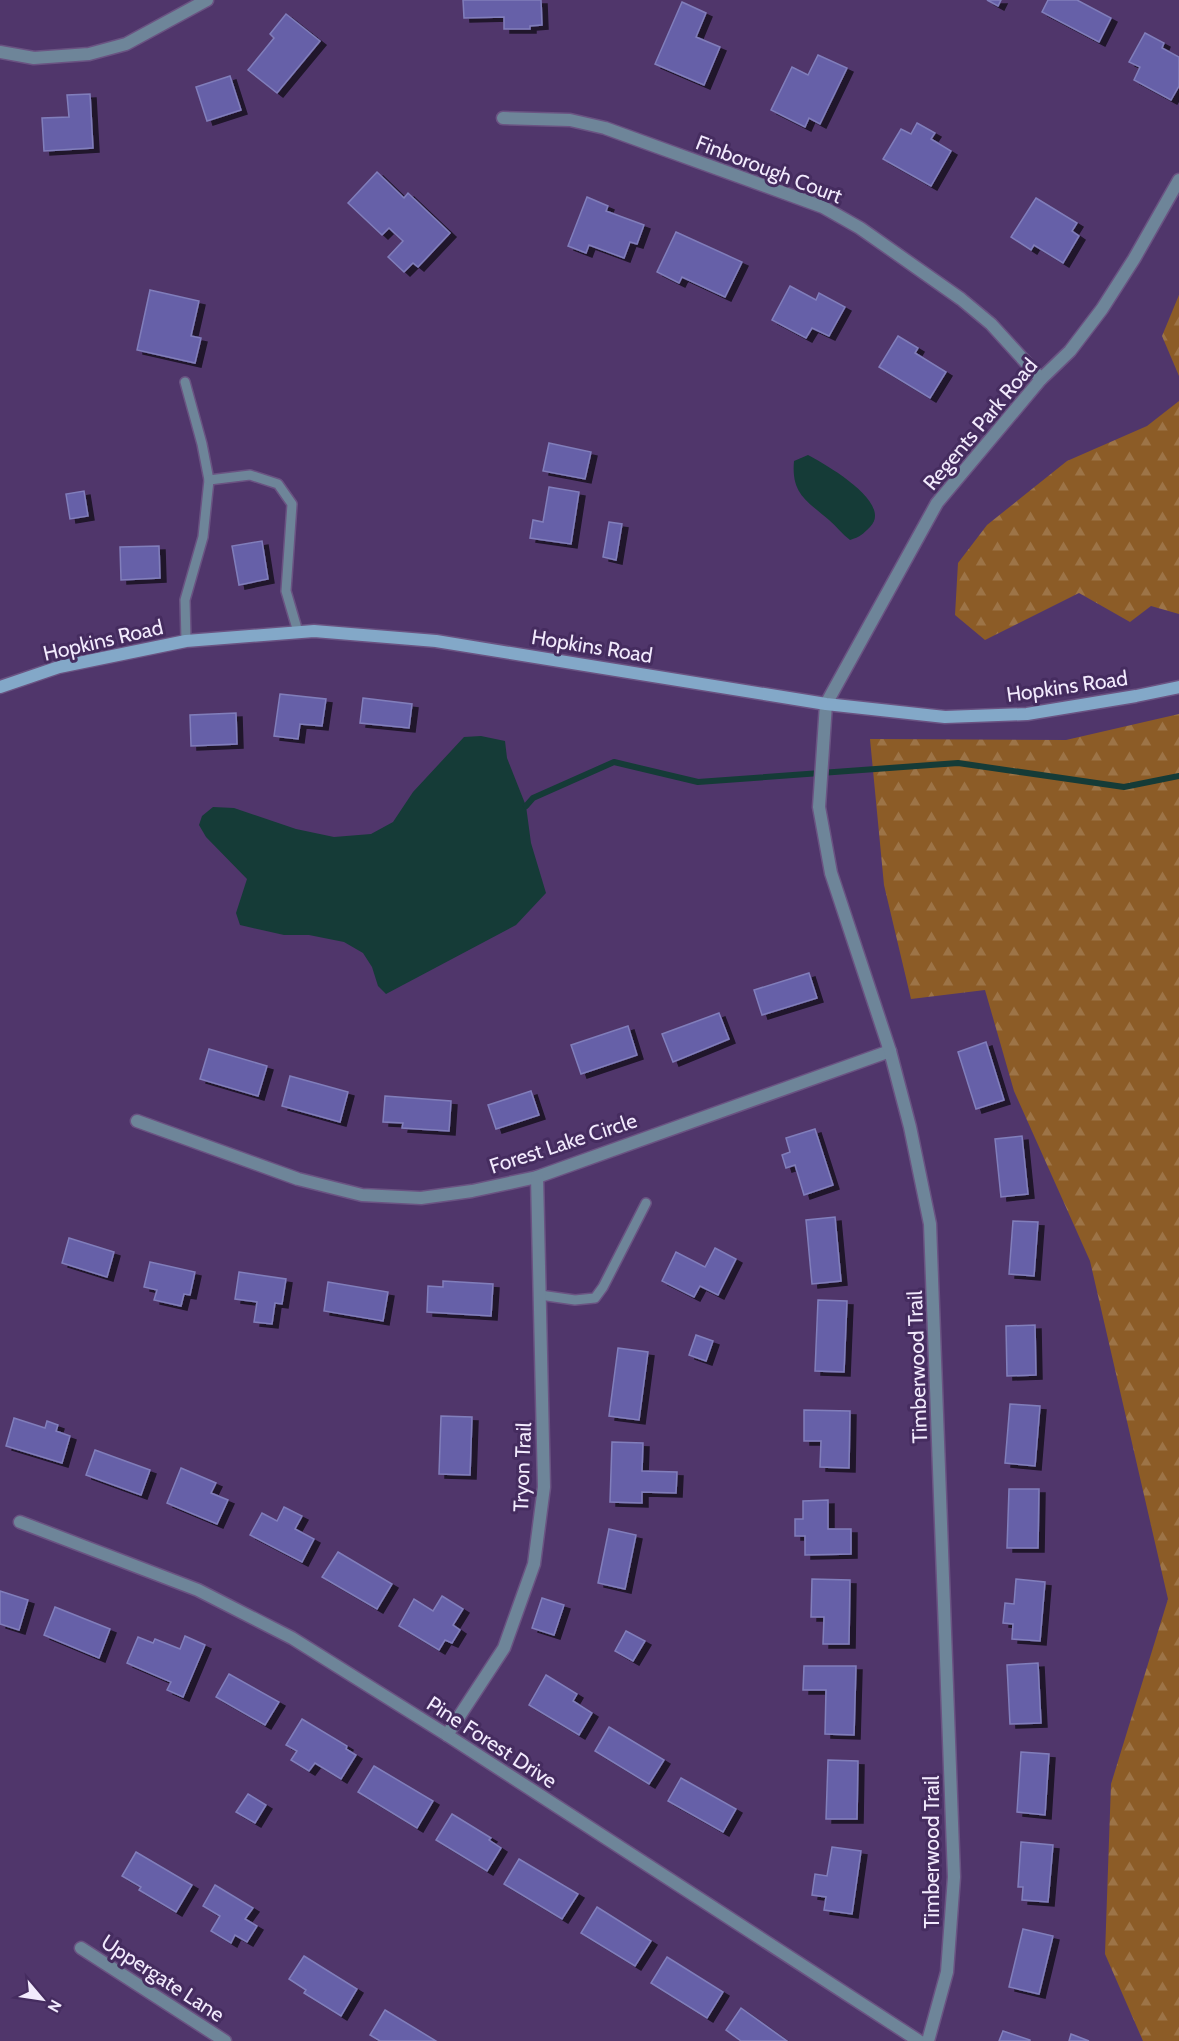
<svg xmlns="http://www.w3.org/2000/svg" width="1179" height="2041" font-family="Cabin,sans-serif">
<defs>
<pattern id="forest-firs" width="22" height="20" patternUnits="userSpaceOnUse" patternTransform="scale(1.5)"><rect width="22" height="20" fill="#8c5c27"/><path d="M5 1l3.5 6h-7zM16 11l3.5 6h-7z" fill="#9d7447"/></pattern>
<filter id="shadow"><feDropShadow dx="6" dy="4" stdDeviation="0" flood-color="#0009"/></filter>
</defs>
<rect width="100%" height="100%" fill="#50366b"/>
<g fill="url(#forest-firs)">
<path d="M1179,295V376L1162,336Z"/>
<path d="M1179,401V614L1151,606L1130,622L1079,593L985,640L955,615L958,563L987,525L1067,461L1147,426Z"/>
<path d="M1179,714V2041H1143L1105,1954L1111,1784L1168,1599L1090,1261L1014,1091L985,990L911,999L884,885L870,739L1066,740Z"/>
</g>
<g fill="#153b37">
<path d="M808,455C825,464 894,503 870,527C863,534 860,537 850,540C842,534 836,526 829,520C807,501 791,494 794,461Z"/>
<path d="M481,736L505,741L507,758L526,806L531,843L546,893L516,925L386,994L378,986L372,967L363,953L344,942L309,935H284L240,925L236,913L247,879L206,837L199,825L202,816L213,807L234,808L296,829L334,837L371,834L393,822L413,792L464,737Z"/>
</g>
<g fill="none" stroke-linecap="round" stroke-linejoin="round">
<path stroke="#153b37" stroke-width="6" d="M526,806L533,798L614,762L698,782L958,763L1124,787L1179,776"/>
</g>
<g fill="#6661a8" stroke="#817ebb" stroke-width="1.5" filter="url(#shadow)">
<path d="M463,0H541L542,25L530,26V29H504V17L464,18Z"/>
<path d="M987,0H1001L998,6Z"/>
<path d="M1048,0H1077L1111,18L1099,42L1042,12Z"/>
<path d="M682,2L706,13L696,37L720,47L704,85L655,64Z"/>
<path d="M286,14L320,41L277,93L248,70L274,38L270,34Z"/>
<path d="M1145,33L1164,43L1162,48L1179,57V86L1171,100L1134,80L1140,67L1129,62Z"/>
<path d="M818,55L847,68L820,124L809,118L805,127L771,110L792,67L808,75Z"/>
<path d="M230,76L241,110L207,121L196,87Z"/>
<path d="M90,94L93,148L44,151L42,118L69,117L67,95Z"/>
<path d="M917,123L935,133L931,139L951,151L931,186L883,159L901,129L911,134Z"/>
<path d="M377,172L404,198L408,193L450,233L418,267L413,263L404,272L388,257L403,241L389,228L382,235L348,203Z"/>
<path d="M587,197L608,206L606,211L644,225L637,244L630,242L624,258L589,245L586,253L568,246Z"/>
<path d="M1036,198L1077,223L1072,231L1079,236L1063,263L1034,245L1031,250L1011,237Z"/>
<path d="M676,232L742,262L725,297L682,277L679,283L657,272Z"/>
<path d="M790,286L816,300L819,293L845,307L829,336L812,328L806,338L772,320Z"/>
<path d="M150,290L199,301L191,336L201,338L195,363L137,350Z"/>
<path d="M898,336L918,348L915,353L946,372L930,398L879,367Z"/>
<path d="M549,443L591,452L585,479L543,471Z"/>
<path d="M549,487L579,492L571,544L530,538L533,520L543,522Z"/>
<path d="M84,491L88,516L70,519L66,494Z"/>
<path d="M609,522L622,524L616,560L603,557Z"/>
<path d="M262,541L268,579L239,585L232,546Z"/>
<path d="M159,546L160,578L121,580L120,547Z"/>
<path d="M280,694L326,699L322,726L300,724L298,739L274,736Z"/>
<path d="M363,698L412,704L409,728L360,723Z"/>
<path d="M236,713L237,744L191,746L190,715Z"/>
<path d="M809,973L817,998L762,1015L754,990Z"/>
<path d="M719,1013L729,1039L673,1062L662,1034Z"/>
<path d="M628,1026L637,1055L581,1074L571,1045Z"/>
<path d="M986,1042L1004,1100L976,1109L958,1052Z"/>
<path d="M209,1049L267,1066L258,1096L200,1079Z"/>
<path d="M290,1076L348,1092L340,1122L282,1106Z"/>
<path d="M531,1091L539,1115L496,1129L488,1105Z"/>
<path d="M385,1096L451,1101L449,1131L402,1128L403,1123L383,1122Z"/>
<path d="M815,1129L833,1185L804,1195L795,1165L786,1168L782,1155L790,1152L786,1138Z"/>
<path d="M1022,1136L1028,1194L1001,1197L995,1139Z"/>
<path d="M835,1217L841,1281L812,1284L806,1220Z"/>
<path d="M1013,1221L1038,1222L1034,1276L1009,1274Z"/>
<path d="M69,1238L114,1252L107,1277L62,1263Z"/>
<path d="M715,1248L736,1259L718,1295L700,1286L694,1297L662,1281L676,1252L705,1267Z"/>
<path d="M150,1262L195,1272L190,1295L184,1294L181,1306L154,1300L157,1290L144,1287Z"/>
<path d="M239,1272L286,1279L282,1304L275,1303L272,1324L254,1322L257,1302L235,1299Z"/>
<path d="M443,1281L493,1284L491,1316L427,1312L428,1286L443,1287Z"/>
<path d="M328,1282L388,1292L383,1321L324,1311Z"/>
<path d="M818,1300L847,1301L844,1372L815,1371Z"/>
<path d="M1035,1325L1036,1375L1007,1376L1006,1326Z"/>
<path d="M696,1335L713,1341L706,1361L689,1355Z"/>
<path d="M618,1348L648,1352L639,1420L609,1416Z"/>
<path d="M1010,1404L1040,1406L1035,1466L1005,1463Z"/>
<path d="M804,1410L850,1411L849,1468L820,1467L821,1441H804Z"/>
<path d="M441,1416L472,1417L470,1475L439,1474Z"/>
<path d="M14,1418L45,1428L47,1421L58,1425L56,1431L70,1436L62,1463L6,1446Z"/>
<path d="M612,1442L643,1443L642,1471L677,1472L676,1493L642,1492V1503L610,1502Z"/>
<path d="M95,1450L150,1470L141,1495L86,1475Z"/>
<path d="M181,1468L216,1483L211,1493L228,1500L217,1524L167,1503Z"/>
<path d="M1009,1489H1039L1038,1548H1007Z"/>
<path d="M828,1500V1529H851V1554L805,1555V1536H795V1519H803V1501Z"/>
<path d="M284,1507L302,1516L295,1529L314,1539L302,1562L250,1535L262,1513L277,1521Z"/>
<path d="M609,1529L636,1535L625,1589L598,1583Z"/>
<path d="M338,1552L392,1584L377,1609L322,1577Z"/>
<path d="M812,1579L850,1580L849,1644H823L824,1617H811Z"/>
<path d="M1016,1579L1045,1582L1040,1641L1012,1639L1013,1624L1003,1623L1005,1603L1014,1604Z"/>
<path d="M0,1591L28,1600L19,1630L0,1624Z"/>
<path d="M442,1596L463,1609L453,1625L460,1630L452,1643L445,1640L439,1650L399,1626L414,1599L433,1611Z"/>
<path d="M542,1598L564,1605L554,1635L532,1628Z"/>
<path d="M55,1607L110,1629L99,1658L44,1635Z"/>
<path d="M626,1631L645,1641L633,1661L615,1651Z"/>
<path d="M185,1636L205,1645L183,1697L167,1690L171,1682L127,1663L138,1637L153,1643L155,1639L180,1649Z"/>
<path d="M1038,1663L1041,1723L1010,1724L1007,1665Z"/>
<path d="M804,1666H856L854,1735L825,1734L826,1690H803Z"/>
<path d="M229,1674L279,1702L265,1725L216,1697Z"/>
<path d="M546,1675L577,1694L573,1701L592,1713L579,1735L529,1705Z"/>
<path d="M302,1719L347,1746L346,1749L356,1755L341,1779L315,1763L309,1771L291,1760L297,1751L286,1745Z"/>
<path d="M609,1727L664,1760L649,1784L595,1751Z"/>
<path d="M1021,1752L1049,1754L1045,1815L1017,1812Z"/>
<path d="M828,1760L858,1761L857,1819H826Z"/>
<path d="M374,1766L433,1801L417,1828L358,1792Z"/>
<path d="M681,1778L736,1809L723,1832L668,1801Z"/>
<path d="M248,1794L266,1805L255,1823L236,1812Z"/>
<path d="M452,1814L491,1838L489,1840L501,1848L487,1871L436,1840Z"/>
<path d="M1021,1842L1053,1845L1048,1902L1022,1900L1023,1887H1018Z"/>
<path d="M832,1847L861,1851L852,1914L824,1910L826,1897L812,1895L815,1874L827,1876Z"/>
<path d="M136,1852L192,1885L176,1912L139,1890L141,1887L122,1876Z"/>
<path d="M519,1859L578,1894L562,1919L504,1884Z"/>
<path d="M215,1885L253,1908L245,1919L257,1926L247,1942L235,1935L231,1943L211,1931L220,1916L203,1906Z"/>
<path d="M597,1907L651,1941L635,1966L581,1933Z"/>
<path d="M1023,1929L1053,1936L1039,1994L1009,1987Z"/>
<path d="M304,1956L357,1989L341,2016L304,1993L306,1990L289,1979Z"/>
<path d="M667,1957L723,1992L707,2018L651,1983Z"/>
<path d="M741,2008L787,2041H741L726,2030Z"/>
<path d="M385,2010L436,2041H380L370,2035Z"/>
<path d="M1003,2031L1030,2040V2041H999Z"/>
<path d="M1071,2034L1089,2041H1069Z"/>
</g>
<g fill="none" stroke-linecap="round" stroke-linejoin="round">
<defs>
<g id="service">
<path d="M185,382L202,444L209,480L203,537L185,600L186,641"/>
<path d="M209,480L250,475L278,484L292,504L286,591L298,632"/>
<path d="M540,1295L575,1300L595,1298L603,1287L646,1203"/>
</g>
<g id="minor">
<path d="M0,52L34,58L89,54L126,44L207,0"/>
<path d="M503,118L570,120L605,128L823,207L860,228L961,299L991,324L1041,379"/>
<path d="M137,1121L298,1179L362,1195L421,1198L472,1191L537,1177L890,1051"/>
<path d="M20,1522L198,1590L292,1638L447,1735L919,2041"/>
<path d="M447,1735L504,1648L534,1564L544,1487L537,1177"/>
<path d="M81,1948L225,2041"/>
<path d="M928,2041L947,1972L954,1877L930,1224L910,1127L890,1051L831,873L819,807L826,704L937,503L1041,379L1070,351L1102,309L1134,259L1179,180"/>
</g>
<path id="secondary" d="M0,687L59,667L186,641L314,631L436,641L826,704L945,717L1027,714L1136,696L1179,687"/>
</defs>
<use href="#service" stroke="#6a5382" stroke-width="12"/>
<use href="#minor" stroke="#6a5382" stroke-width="15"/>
<use href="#secondary" stroke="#6a5382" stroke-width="15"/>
<use href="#service" stroke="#6e8599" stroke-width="9"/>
<use href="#minor" stroke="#6e8599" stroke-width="12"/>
<use href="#secondary" stroke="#83a8c8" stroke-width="12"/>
</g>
<g text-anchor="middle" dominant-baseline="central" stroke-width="6" stroke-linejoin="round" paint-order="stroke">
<g font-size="21" fill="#f2eafd" stroke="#452c5f">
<text transform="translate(769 169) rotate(21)">Finborough Court</text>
<text transform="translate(980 424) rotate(-50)">Regents Park Road</text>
<text transform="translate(103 640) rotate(-13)">Hopkins Road</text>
<text transform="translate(592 646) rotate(9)">Hopkins Road</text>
<text transform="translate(1067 686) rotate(-8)">Hopkins Road</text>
<text transform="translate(563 1143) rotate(-18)">Forest Lake Circle</text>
<text transform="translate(917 1367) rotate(-92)">Timberwood Trail</text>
<text transform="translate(522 1467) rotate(-88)">Tryon Trail</text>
<text transform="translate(492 1742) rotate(33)">Pine Forest Drive</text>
<text transform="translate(931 1852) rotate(-90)">Timberwood Trail</text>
<text transform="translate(163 1978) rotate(33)">Uppergate Lane</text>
</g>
</g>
<g transform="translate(42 1999) rotate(119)" stroke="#452c5f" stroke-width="4.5" paint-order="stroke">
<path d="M0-4.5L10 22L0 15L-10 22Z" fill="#f2eafd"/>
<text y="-9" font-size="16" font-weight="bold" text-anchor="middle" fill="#f2eafd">N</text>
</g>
</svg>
